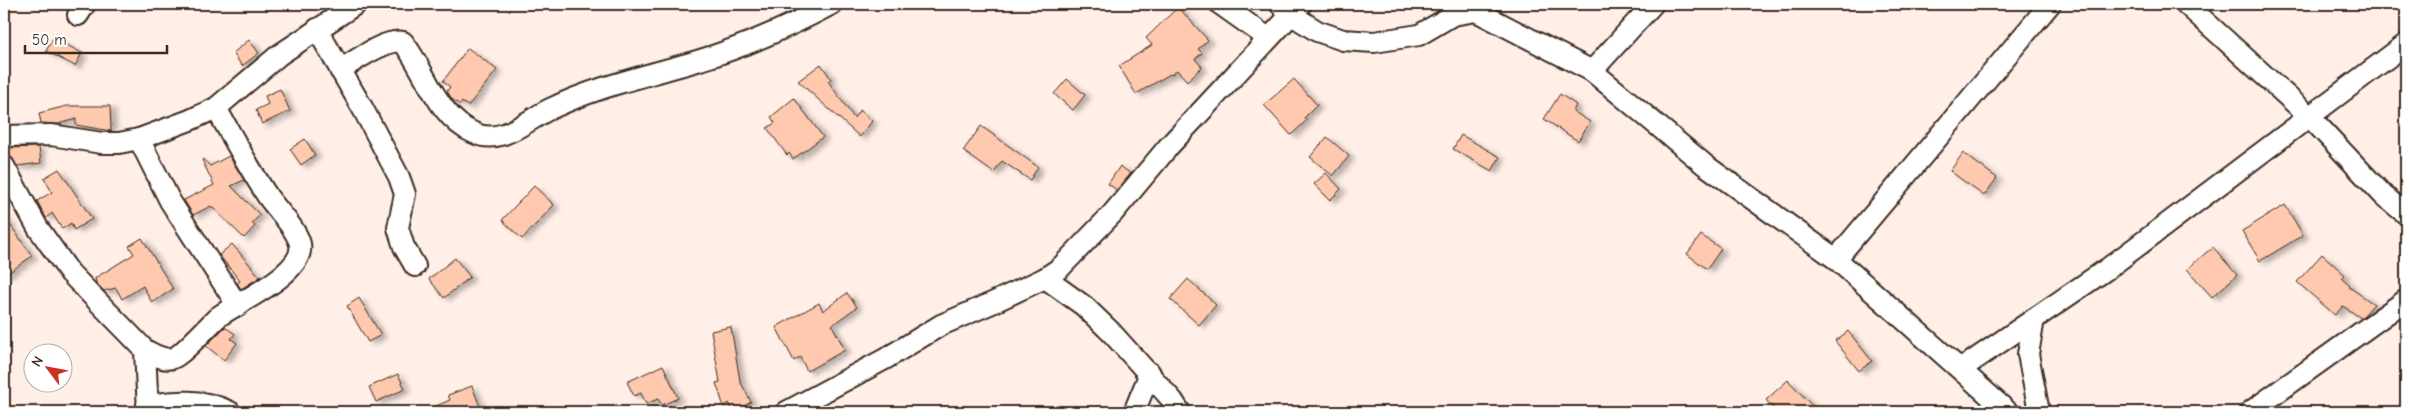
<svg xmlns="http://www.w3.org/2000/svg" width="2410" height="416" font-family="'Comic Neue',sans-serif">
<defs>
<filter id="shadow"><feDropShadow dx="5.5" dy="3" stdDeviation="2.5" flood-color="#0004"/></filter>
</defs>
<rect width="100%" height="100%" fill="#ffefe7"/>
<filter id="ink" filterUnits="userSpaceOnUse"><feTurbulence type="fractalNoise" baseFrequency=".02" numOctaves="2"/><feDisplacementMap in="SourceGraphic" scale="10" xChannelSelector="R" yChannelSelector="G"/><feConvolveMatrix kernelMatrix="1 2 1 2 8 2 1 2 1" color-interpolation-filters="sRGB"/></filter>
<g filter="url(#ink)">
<g fill="#fec9ae" stroke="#3b2a1e" filter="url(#shadow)">
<path d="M1178,7L1208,40L1198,49L1202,53L1195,59L1202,67L1187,81L1177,70L1171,75L1170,74L1136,94L1119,66L1152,45L1146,38Z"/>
<path d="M53,38L82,53L75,66L46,51Z"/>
<path d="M249,40L259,53L242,66L233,53Z"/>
<path d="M468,48L497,70L468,106L462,102L460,105L452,99L447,91L450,87L443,81Z"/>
<path d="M821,64L831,79L828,81L854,118L860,110L872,121L860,137L798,81Z"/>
<path d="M1067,79L1085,95L1073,110L1054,94Z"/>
<path d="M1294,79L1317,105L1304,118L1307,120L1291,135L1264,105Z"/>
<path d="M280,89L290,111L262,124L256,110L268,104L265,96Z"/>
<path d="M1560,94L1576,105L1573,111L1590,122L1578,141L1544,119Z"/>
<path d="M794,98L823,137L793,159L789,153L787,155L767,128L775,123L771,117Z"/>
<path d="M67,106H110L111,131L76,125V119L58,124L41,123L39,113Z"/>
<path d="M981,126L1038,167L1030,180L1002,161L994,173L963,151Z"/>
<path d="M1461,135L1500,157L1492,171L1453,149Z"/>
<path d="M1327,137L1349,156L1333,176L1310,157Z"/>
<path d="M305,139L315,155L301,165L290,149Z"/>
<path d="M39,147L41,163L17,166L8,155L7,148Z"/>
<path d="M1963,153L1997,178L1984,196L1950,171Z"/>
<path d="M229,156L244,180L231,186L260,215L252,223L255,226L244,238L211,206L193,215L184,200L214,185L202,160L203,159L210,166Z"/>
<path d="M1120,166L1131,174L1117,190L1108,184Z"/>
<path d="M59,169L92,219L74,230L71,223L62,229L52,213L46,218L37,201L52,192L44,178Z"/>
<path d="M1326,173L1341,189L1330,200L1314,184Z"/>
<path d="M534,186L554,205L522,239L502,220Z"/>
<path d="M2285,205L2303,235L2260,261L2242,231Z"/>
<path d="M4,216L32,256L4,276Z"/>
<path d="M1701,235L1721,249L1707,269L1687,254Z"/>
<path d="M142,238L173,289L152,303L143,286L122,299L116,288L104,291L96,283L95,278L134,254L129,246Z"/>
<path d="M232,244L260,277L241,289L237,283L240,281L219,255Z"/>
<path d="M2213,247L2237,275L2212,297L2187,269Z"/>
<path d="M2322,254L2345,275L2342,278L2350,285L2349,287L2374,304L2361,318L2343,306L2335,315L2297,282Z"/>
<path d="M455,258L470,277L444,298L429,279Z"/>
<path d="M1188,279L1216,305L1199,325L1170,299Z"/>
<path d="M847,293L857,307L832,325L845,350L807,371L800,357L794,361L776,327L819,303L823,311Z"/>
<path d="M359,298L381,335L368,342L347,306Z"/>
<path d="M225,327L235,334L231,339L237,343L224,360L206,346Z"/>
<path d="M731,327L740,381L751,402L734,412L729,403L724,407L716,383L720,382L711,331Z"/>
<path d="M1848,331L1872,361L1859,371L1835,341Z"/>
<path d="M663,365L678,398L662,405L658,399L646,404L641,393L634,396L627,382Z"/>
<path d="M398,374L405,389L376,402L369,387Z"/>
<path d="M1788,380L1818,412H1777L1766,400Z"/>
<path d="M472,386L482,412H422L450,400L448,395Z"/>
</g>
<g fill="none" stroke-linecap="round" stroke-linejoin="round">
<defs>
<g id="street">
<path d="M1220,4L1268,38"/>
<path d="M1280,4L1292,15L1317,31L1343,40L1374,42L1419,35L1453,15L1476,11L1592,71L1705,165L1836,259L2008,412"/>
<path d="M2186,4L2310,117L2384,196L2406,214"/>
<path d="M78,15L85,4"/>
<path d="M317,29L363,109L399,177L405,194L398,228L404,247L415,266"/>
<path d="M340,70C355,61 386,38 403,42C426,71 437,117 474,133C501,146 527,120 550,109C598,86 646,76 697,61C744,47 789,27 832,4"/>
<path d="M1592,71L1653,4"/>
<path d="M4,136L51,135L102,143H119L139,139L190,120L216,108L279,55L356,4"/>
<path d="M139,139L170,201L238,306"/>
<path d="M4,166L38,228L70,273L145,350C153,354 163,361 173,358C181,356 209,325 218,317C236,303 306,273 300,244C296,228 278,211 268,197C249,168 233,138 216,108"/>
<path d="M1836,259L2050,4"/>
<path d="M1045,278L1084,306L1111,332L1173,401L1180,412"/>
<path d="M2034,319L2028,354L2039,412"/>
<path d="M145,350L148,412"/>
<path d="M1961,369L2107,269L2406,44"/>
<path d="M147,405C176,401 203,398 230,412"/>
<path d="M786,412L885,359L941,325L992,303L1045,278L1060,268L1113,213L1169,146L1301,4"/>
<path d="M1134,412L1150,373"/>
<path d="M2250,412L2406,300"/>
</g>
</defs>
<use href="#street" stroke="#3b2a1e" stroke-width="24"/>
<use href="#street" stroke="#fff" stroke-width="20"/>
</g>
</g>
<rect width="2410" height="416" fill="none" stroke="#fff" stroke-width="20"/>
<rect x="10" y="10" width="2390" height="396" fill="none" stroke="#3b2a1e" stroke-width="2" filter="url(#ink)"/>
<g transform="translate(48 368) rotate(302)"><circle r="24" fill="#ffffff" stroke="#b1aaa5"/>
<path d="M0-4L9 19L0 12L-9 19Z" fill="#c8321e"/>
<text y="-8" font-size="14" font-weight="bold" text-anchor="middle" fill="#3b2a1e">N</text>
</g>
<path d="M25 45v8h142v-8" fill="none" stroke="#3b2a1e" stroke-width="2.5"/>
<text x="32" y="45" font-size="15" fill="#3b2a1e" stroke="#ffffff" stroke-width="4" paint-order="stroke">50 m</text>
</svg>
